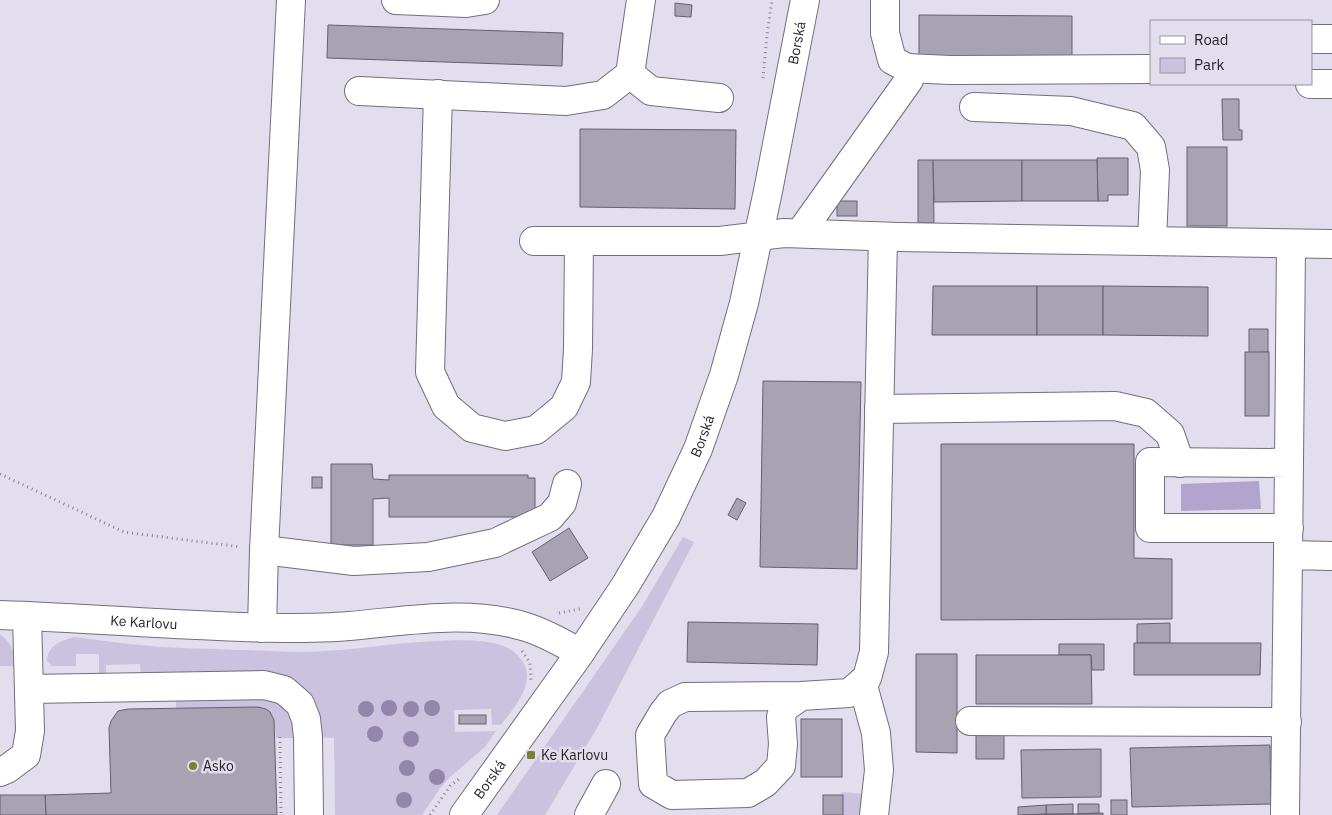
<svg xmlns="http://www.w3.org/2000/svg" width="1332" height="815" font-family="'IBM Plex Sans',sans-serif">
<rect width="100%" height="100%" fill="#e2deee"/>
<g fill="#cac2df">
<path d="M683,537L694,542L597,728L545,815H497L643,605Z"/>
<path d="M0,634C11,642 15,653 16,666H0Z"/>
<path d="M75,637C100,640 125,644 151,646C179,649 209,648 238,650C258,650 278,652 298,652C339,652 379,645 419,642C445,641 495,635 515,653C542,676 517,704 501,725H492L491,709L454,710L455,732L496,731L485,747L449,778L441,787L422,815H335L334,738L319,737L311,704L141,676L140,664L106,665V677H99V654H76V666H52L47,661C47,646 62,640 75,637Z"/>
<path d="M176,697L272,699L290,711L300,738H276C275,725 276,713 262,708H176Z"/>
<path d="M842,792L867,794L866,815H843Z"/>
</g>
<path fill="#b1a4ce" d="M1259,481L1261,509L1181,511V484Z"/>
<g fill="#a8a3b3" stroke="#64606e">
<path d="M675,3L692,5L691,17L675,16Z"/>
<path d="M919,15L1072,16V57L919,56Z"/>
<path d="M328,25L563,33L562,66L327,58Z"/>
<path d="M1222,99H1239V130H1242V140H1223Z"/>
<path d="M580,129L736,130L735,209L580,207Z"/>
<rect x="1187" y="147" width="40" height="79"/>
<path d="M1097,158H1128V195H1108V201H1098Z"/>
<path d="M918,160H933L934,223H918Z"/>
<path d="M933,160H1022V201L934,202Z"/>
<path d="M1022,160H1097L1098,201H1022Z"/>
<rect x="837" y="201" width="20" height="15"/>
<path d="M933,286H1037V335H932Z"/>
<rect x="1037" y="286" width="66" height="49"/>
<path d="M1103,286L1208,287V336L1103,335Z"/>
<path d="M1249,329H1268V352L1249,353Z"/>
<rect x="1245" y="352" width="24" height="64"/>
<path d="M763,381L861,382L857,569L760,567Z"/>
<path d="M941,444H1134V558L1172,559V619L941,620Z"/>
<path d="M331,464H372L373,479L389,480V475H528V478H535V514L528,517H389V498L373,499V545H331Z"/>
<rect x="312" y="477" width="10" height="11"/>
<path d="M737,498L746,503L737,520L728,515Z"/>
<path d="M569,528L588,558L550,581L532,552Z"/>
<path d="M688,622L818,624L817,665L687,662Z"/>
<path d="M1170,623V643H1137V624Z"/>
<path d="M1134,643H1261L1260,675H1134Z"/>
<path d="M1059,644H1104V670H1092L1091,655H1059Z"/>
<path d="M916,654H957V753L916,752Z"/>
<path d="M976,655H1091L1092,704H976Z"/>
<path d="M258,707L266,709L270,712L274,720L277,815H46L45,795L111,793L109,728L111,721L118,711L128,709Z"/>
<rect x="459" y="715" width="27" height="9"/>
<rect x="801" y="719" width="41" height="58"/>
<rect x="976" y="734" width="28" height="25"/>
<path d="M1270,745L1271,804L1132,807L1130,748Z"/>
<path d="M1101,749V797L1022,798L1021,750Z"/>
<path d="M0,795H45L46,815H0Z"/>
<rect x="823" y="795" width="20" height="20"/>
<rect x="1111" y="800" width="16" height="15"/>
<path d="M1073,804V814H1046V805Z"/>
<path d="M1078,804H1099V813L1078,814Z"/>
<path d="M1046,805V814L1018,815V807Z"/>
<path d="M1103,813V815H1023L1073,814Z"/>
</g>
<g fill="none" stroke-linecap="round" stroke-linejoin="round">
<defs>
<g id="minor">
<path d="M396,0L466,3L485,0"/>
<path d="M885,0V33L892,60L907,68L950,70L1151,69"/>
<path d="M1311,39H1332"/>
<path d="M630,74L651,91L719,98"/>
<path d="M1310,84H1332"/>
<path d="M359,91L566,101L603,95L630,74L641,0"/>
<path d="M438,94L430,372L446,406L472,428L505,436L536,430L564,407L576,382L578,349L579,241"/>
<path d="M974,107L1071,111L1133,126L1151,147L1155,170L1152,241"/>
<path d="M800,233L909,80L907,68"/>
<path d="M534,241H720L784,233L899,237L1332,244"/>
<path d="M879,409L1115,406L1146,413L1170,434L1180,463"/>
<path d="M1289,463L1291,244"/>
<path d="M264,550L354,561L428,557L495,543L550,517L562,503L567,484"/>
<path d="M1288,555L1289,463L1150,462V528H1289"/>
<path id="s1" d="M0,615C95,618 189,627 284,628C306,628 327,628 349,626C407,621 469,609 526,627C545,633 563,643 580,653"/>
<path d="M262,628L264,550L291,0"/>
<path d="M862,682L876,733L879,770L874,815"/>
<path d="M29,689L264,685L284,690L300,704L306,719L308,737L309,815"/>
<path d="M801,696L784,708L781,717L783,744L781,766L765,783L748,793L672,795L653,784L650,735L663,713L670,704L685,697L801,696L849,693L867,678L874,652L883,237"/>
<path d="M970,721L1287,722"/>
<path d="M0,772L7,769L26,755L30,731L27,616"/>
<path id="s2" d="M464,815L580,653L625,586L666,517L698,449L724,375L744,303L768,191L805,0"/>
<path d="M589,815L606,784"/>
<path d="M1285,815L1288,555L1332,556"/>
</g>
</defs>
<use href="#minor" stroke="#726e7d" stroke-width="30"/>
<g stroke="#87848f" stroke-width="3" stroke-dasharray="1 4" stroke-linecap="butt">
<path d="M763,78L767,35L772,0"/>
<path d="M0,474L124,532L241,547"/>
<path d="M559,613L580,609"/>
<path d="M522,651L530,663L531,680"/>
<path d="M280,737L281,815"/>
<path d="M430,815L450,786L459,779"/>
</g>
<use href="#minor" stroke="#fff" stroke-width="28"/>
</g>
<g fill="#9386ab">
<circle cx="389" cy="708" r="8"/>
<circle cx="432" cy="708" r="8"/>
<circle cx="366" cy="709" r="8"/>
<circle cx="411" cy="709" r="8"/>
<circle cx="375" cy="734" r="8"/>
<circle cx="411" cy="739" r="8"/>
<circle cx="407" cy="768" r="8"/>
<circle cx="437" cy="777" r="8"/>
<circle cx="404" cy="800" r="8"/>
</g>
<g fill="#748332" stroke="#e2deee" stroke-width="2">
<rect x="526" y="750" width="10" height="10" rx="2.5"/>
<circle cx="193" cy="766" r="5"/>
</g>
<g text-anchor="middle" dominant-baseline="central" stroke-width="5" stroke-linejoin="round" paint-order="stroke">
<g font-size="14" fill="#26242a" stroke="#e2deee">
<text stroke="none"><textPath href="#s2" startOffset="854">Borská</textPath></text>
<text stroke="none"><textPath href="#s2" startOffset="449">Borská</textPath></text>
<text stroke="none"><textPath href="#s1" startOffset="144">Ke Karlovu</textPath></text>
<text stroke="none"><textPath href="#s2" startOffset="44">Borská</textPath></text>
</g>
<g font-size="14" fill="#26242a" stroke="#e2deee" text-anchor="start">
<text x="541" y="755">Ke Karlovu</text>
<text x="203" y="766">Asko</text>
</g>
</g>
<rect x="1150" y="20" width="162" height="65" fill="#e2deee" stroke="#9794a0"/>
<rect x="1160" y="36" width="25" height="8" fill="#ffffff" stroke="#9794a0"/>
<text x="1194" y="45" font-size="15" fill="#26242a">Road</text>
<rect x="1160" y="58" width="25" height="15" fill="#cac2df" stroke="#9794a0"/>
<text x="1194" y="70" font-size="15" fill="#26242a">Park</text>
</svg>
